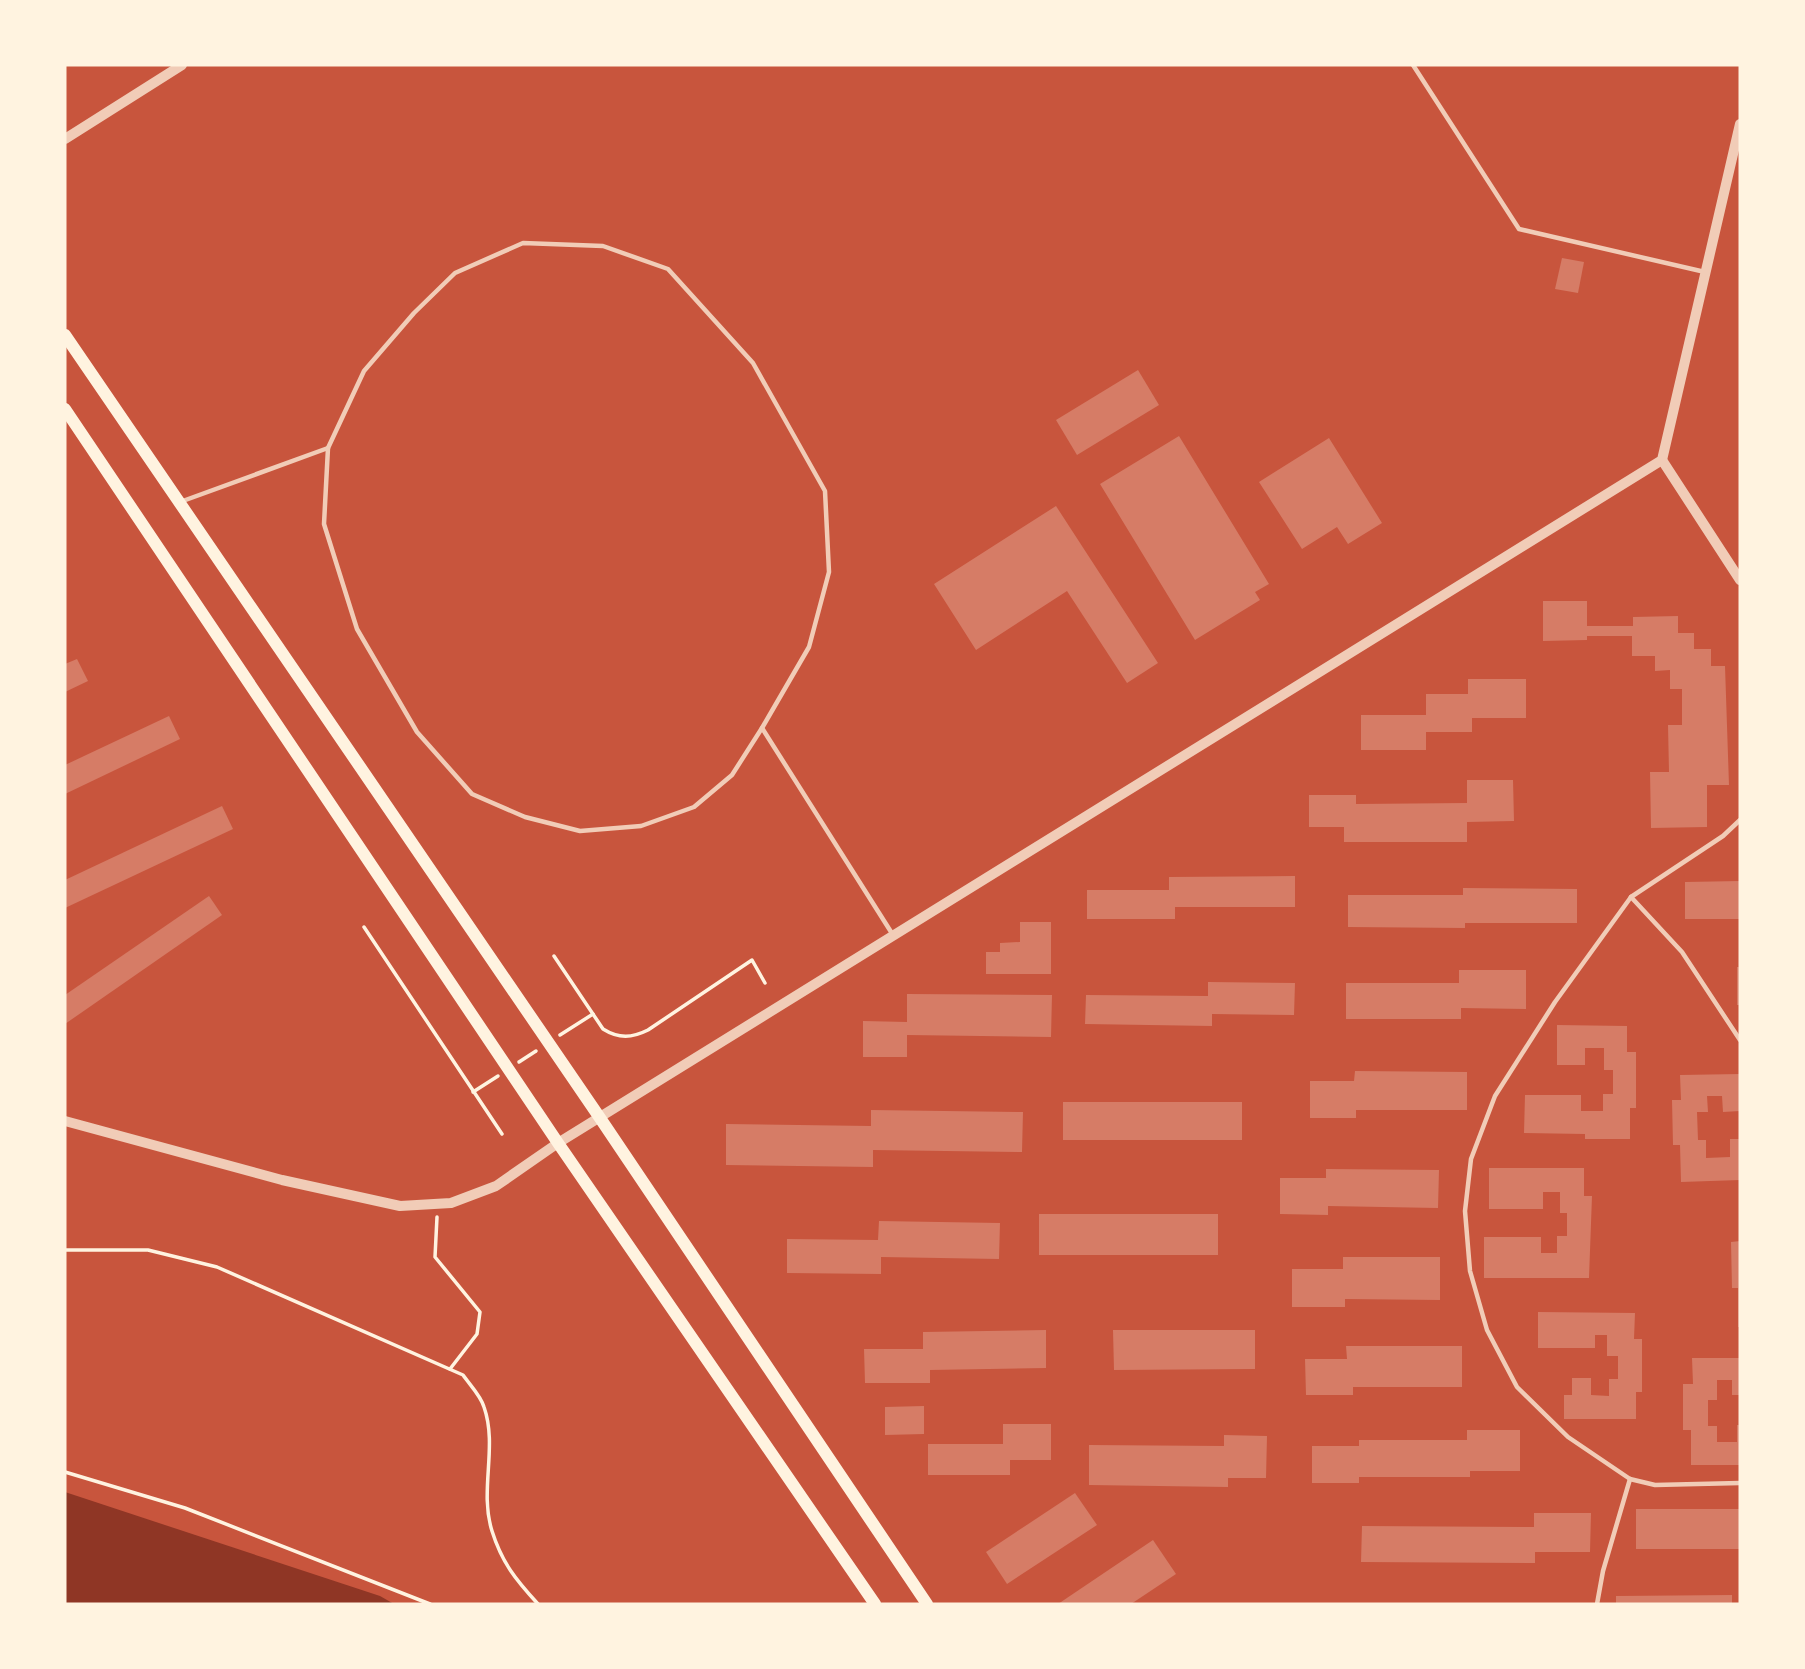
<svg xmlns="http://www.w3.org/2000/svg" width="1805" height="1669" font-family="Quicksand,sans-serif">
<rect width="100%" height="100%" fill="#c8553d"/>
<path fill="#8f3625" d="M65,1492L380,1596L394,1604H65Z"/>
<g fill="#d67c66">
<path d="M1562,258L1584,262L1578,293L1555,289Z"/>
<path d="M1138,370L1159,405L1077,455L1056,420Z"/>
<path d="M1179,436L1269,584L1255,592L1260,600L1195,640L1100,484Z"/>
<path d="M1329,438L1382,523L1348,544L1337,527L1302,549L1259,482Z"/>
<path d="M1056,506L1158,663L1127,683L1067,591L976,650L934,584Z"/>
<path d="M1543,601H1587V626H1633V617L1678,616V633H1694V649H1711V666H1725L1729,785H1707V827L1651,828L1650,772H1669L1668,725H1682V689H1670V670L1655,671V656H1632V636H1587V640L1543,641Z"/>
<path d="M77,659L88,681L65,692V664Z"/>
<path d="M1468,679H1526V718H1472V732H1426V750H1361V715H1426V694H1468Z"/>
<path d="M169,716L180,739L65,794V765Z"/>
<path d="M1467,780H1513L1514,821L1467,822V842H1344V827H1309V795H1356V804L1467,803Z"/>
<path d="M222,806L233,829L65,908V880Z"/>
<path d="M1295,876V907H1175V919H1087V890H1169V877Z"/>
<path d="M1740,881V919H1685V882Z"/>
<path d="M1463,888L1577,889V923H1465V928L1348,927V895H1463Z"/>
<path d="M209,896L222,915L65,1024V995Z"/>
<path d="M1020,922H1051V974H986V952H1000V943L1020,942Z"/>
<rect x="1737" y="967" width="3" height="38"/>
<path d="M1459,970H1526V1009L1461,1008V1019H1346V983H1459Z"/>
<path d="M1208,982L1295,983L1294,1015L1212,1014V1026L1085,1024L1086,995L1208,996Z"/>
<path d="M907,994L1052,995L1051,1037L907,1035V1057H863V1021L907,1022Z"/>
<path d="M1557,1025L1627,1026V1052H1636V1108H1630V1139H1585V1134L1524,1133L1525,1095H1581V1111H1603V1094H1613V1070H1604V1048H1585V1065H1557Z"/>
<path d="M1355,1071L1467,1072V1110H1356V1118H1310V1081H1354Z"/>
<path d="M1740,1074V1111L1723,1112L1722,1096H1707L1708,1112H1697L1698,1140H1706V1158L1730,1157V1139H1740V1180L1681,1182L1680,1145H1673L1672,1100H1681L1680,1075Z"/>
<rect x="1063" y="1102" width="179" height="38"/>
<path d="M871,1110L1023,1112L1022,1152L873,1150V1167L726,1165V1124L871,1126Z"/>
<path d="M1489,1168H1584V1196H1592L1589,1278H1484V1237H1541V1253H1557V1236H1567V1213H1560V1192H1543V1209H1489Z"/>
<path d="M1326,1169L1439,1170L1438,1208L1328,1206V1215L1280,1214V1178H1326Z"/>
<rect x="1039" y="1214" width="179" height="41"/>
<path d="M879,1221L1000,1223L999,1259L881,1257V1274L787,1273V1239L878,1240Z"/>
<path d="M1740,1241V1327H1738V1288H1732L1731,1242Z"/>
<path d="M1343,1257H1440V1300L1345,1299V1307H1292V1269H1343Z"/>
<path d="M1538,1312L1635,1313L1634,1339H1642V1392H1636V1419H1564V1395H1572V1378H1591V1395L1609,1396V1379H1618V1356H1607V1335H1595V1348H1538Z"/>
<path d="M1046,1330V1368L930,1370V1383H865L864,1349H923V1332Z"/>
<path d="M1113,1330H1255V1369L1114,1370Z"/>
<path d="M1346,1346H1462V1387H1353V1395H1306L1305,1359H1347Z"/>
<path d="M1692,1358H1740V1395H1732V1380H1717V1400H1708V1426H1717V1442H1737V1425H1740V1465H1691V1430H1683V1384H1693Z"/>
<path d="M924,1406V1434L885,1435V1407Z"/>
<path d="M1003,1424H1051V1460H1010V1475H928V1444H1003Z"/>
<path d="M1467,1430H1520V1471H1470V1477H1359V1483H1312V1446H1359V1440H1467Z"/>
<path d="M1224,1435L1267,1436L1266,1478H1228V1487L1089,1485V1445L1224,1446Z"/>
<path d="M1075,1493L1097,1525L1007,1584L986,1552Z"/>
<rect x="1636" y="1509" width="104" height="40"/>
<path d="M1534,1513H1591L1590,1552H1535V1563L1361,1562L1362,1526L1534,1527Z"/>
<path d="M1153,1540L1176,1574L1131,1604H1058Z"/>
<path d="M1732,1595V1604H1616V1596Z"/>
</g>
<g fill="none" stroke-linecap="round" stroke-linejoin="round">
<g stroke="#fff3e0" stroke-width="3.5">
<path d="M364,927L502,1134"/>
<path d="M554,956L603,1029C619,1039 632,1038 648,1030L752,960L765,983"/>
<path d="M560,1035L593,1014"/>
<path d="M519,1062L536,1051"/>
<path d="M473,1092L498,1076"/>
<path d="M437,1217L435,1257L480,1312L477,1334L450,1369"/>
<path d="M65,1250H148L217,1267L463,1375C470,1385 481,1396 484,1407C498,1447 479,1490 492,1531C502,1563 516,1580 538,1604"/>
<path d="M65,1472L185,1508L430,1604"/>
</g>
<g stroke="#f1ccb7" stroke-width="4.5">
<path d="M1413,65L1519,229L1705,272"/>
<path d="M328,448L324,524L357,629L417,732L472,794L525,817L580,831L641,826L694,807L732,775L762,728"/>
<path d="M180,502L328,448L364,371L414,313L455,273L523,243L603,246L668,269L753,363L825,491L829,572L809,647L762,728L893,935"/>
<path d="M1740,820L1723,836L1631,897L1555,1002L1495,1096L1471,1159L1465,1211L1470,1271L1487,1330L1517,1387L1568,1437L1630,1479L1655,1485L1740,1483"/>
<path d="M1631,897L1682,952L1740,1040"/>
<path d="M1597,1604L1603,1571L1630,1479"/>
</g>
<g stroke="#f1ccb7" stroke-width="10">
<path d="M65,139L182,65"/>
<path d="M1662,460L1740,580"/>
<path d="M65,1121L282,1180L400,1206L451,1203L496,1186L558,1143L1662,460L1740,124"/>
</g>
<g stroke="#fff3e0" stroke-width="12">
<path d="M65,335L600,1118L927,1604"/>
<path d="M65,409L558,1143L875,1604"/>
</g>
</g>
<rect width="1805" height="1669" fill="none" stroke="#fff3e0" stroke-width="133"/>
</svg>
